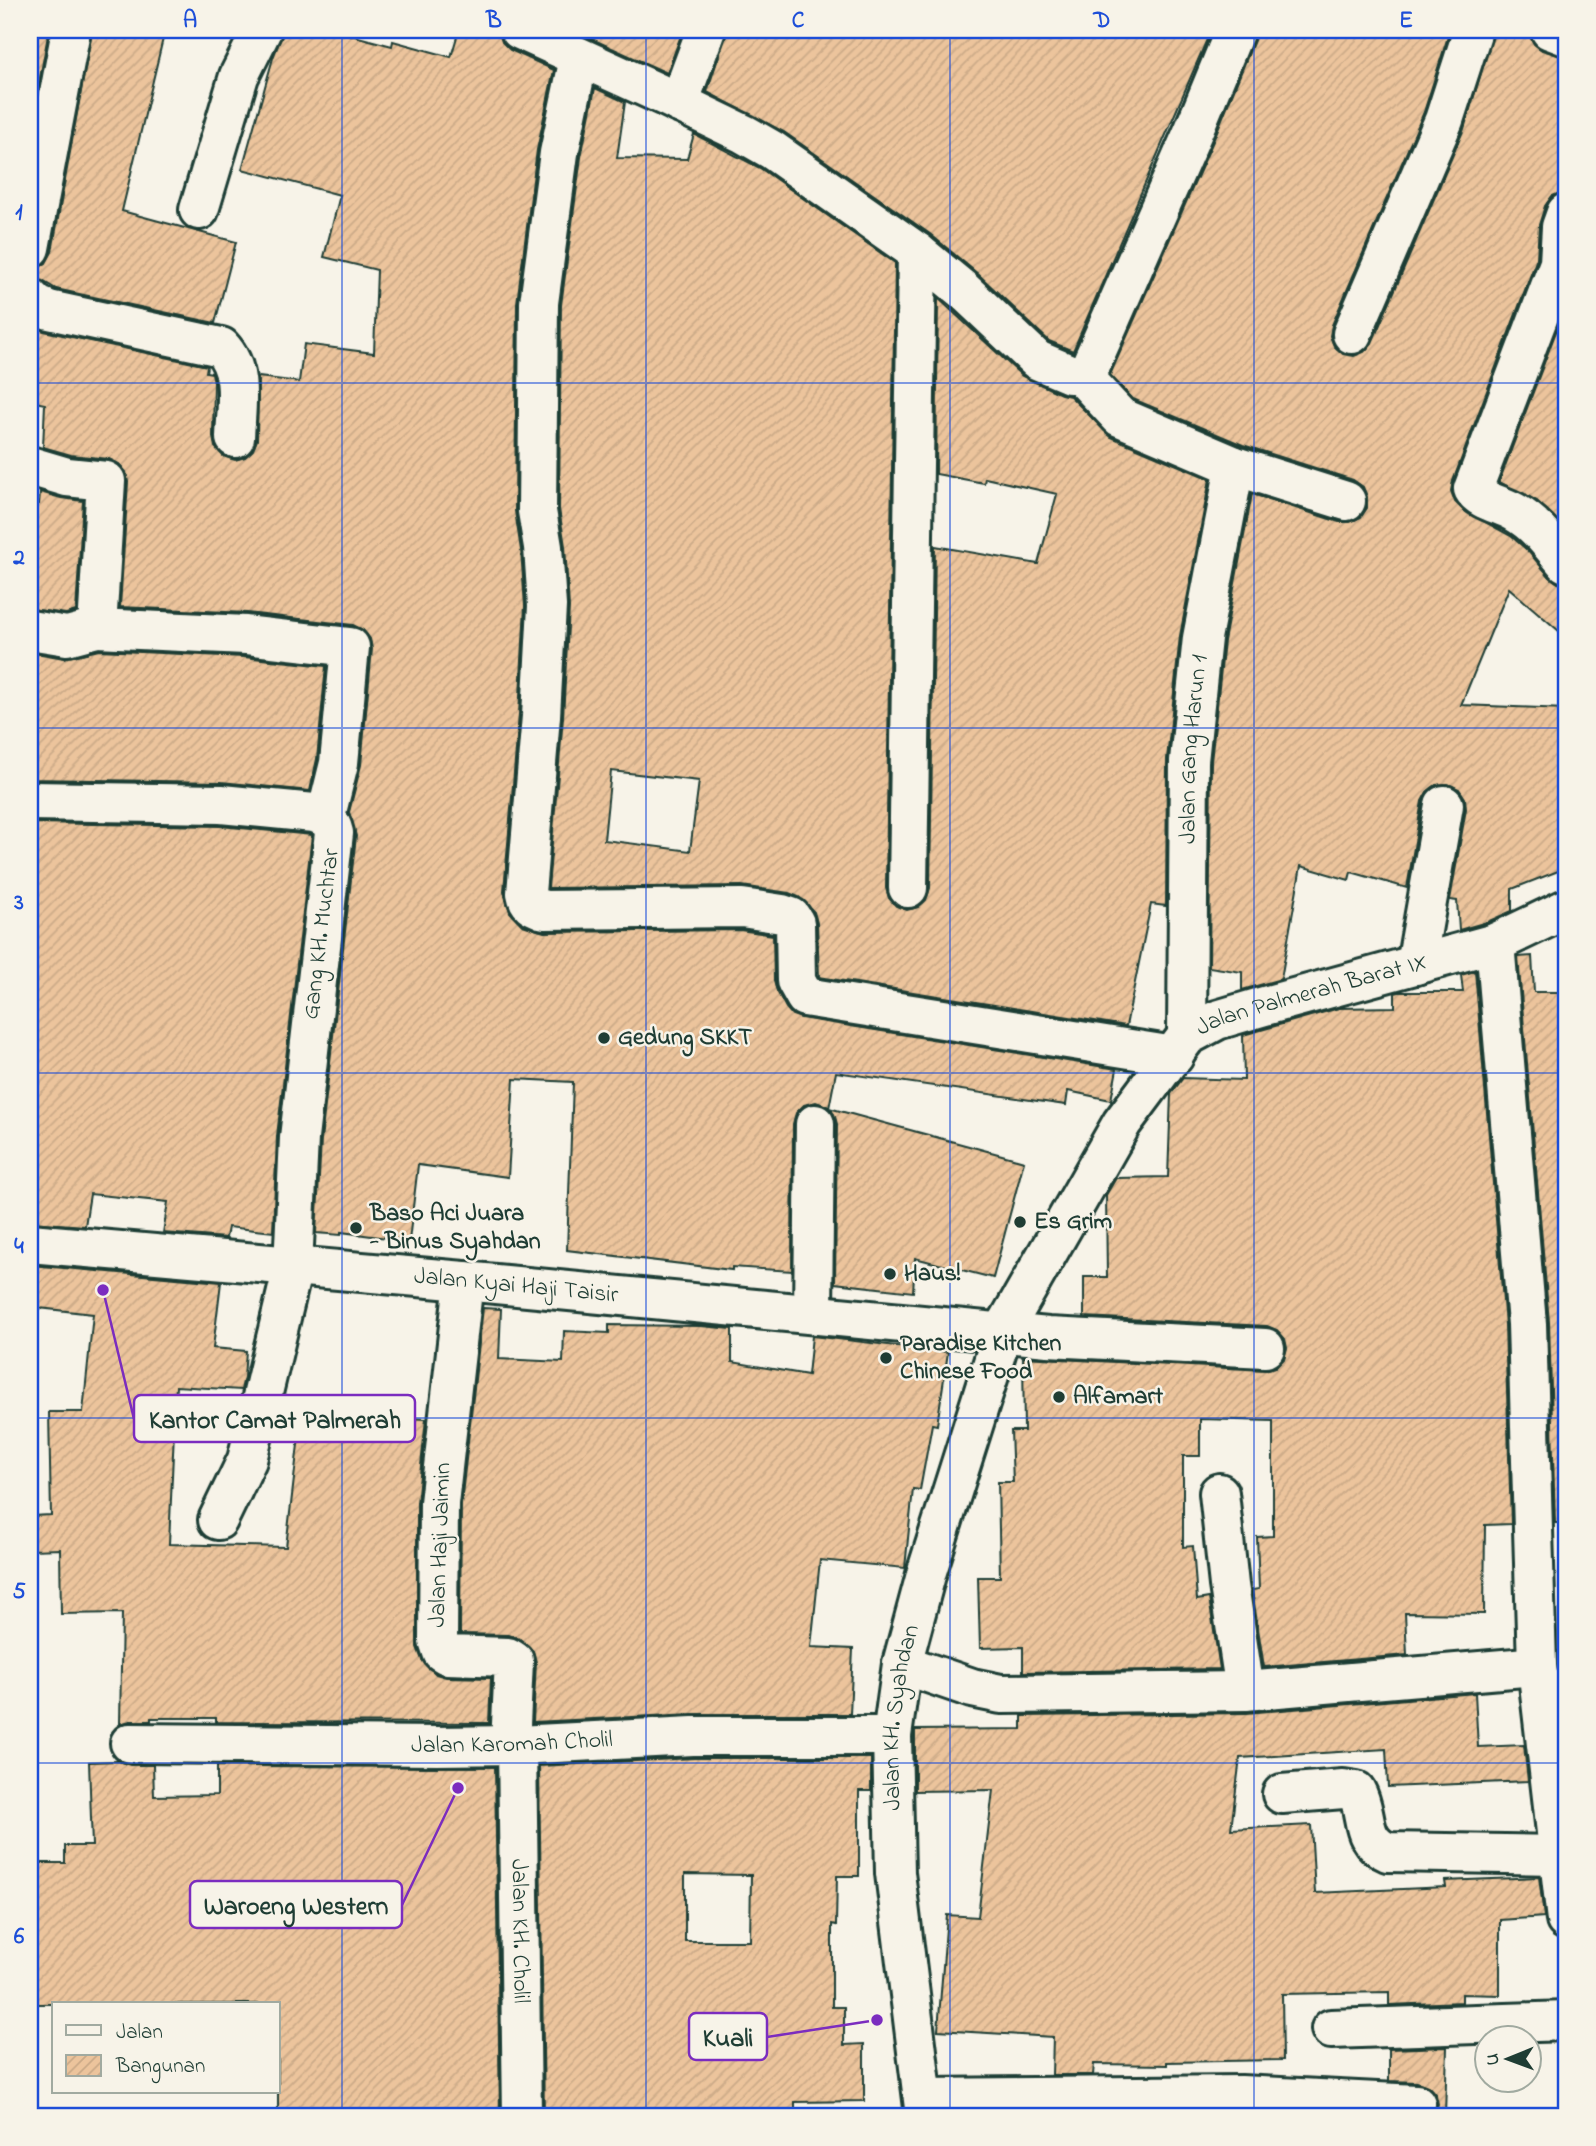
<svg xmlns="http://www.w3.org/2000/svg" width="1596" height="2146" font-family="'Indie Flower',sans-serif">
<defs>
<pattern id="building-hatch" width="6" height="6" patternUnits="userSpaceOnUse" patternTransform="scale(1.75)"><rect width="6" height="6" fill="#ecc49c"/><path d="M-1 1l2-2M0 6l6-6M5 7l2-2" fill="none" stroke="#caa987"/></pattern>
</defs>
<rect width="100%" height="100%" fill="#f7f3e8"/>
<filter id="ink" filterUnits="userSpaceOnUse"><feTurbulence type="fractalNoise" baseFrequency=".0143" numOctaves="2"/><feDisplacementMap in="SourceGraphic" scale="14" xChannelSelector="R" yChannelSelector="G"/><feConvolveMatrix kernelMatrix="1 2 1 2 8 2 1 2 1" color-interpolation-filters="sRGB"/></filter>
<g filter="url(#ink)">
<g fill="url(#building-hatch)" stroke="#1f3d34" stroke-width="2" fill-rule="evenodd">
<path d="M30,30H49L30,131Z"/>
<path d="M92,30H165L122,211L236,242L215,323L56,289L36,277H30V269L38,268L46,263L52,252Z"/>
<path d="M284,30H332L392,46L393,41L451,57L459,30H499L502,42L510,50L554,70L537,150L517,303L515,511L521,550L525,606L519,714L504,891L510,912L522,925L544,932L740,930L773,935L774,981L777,991L786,1008L792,1015L801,1018L1117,1069L1111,1100L1068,1091L1066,1105L836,1072L829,1108L1024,1161L993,1278L915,1258L913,1292L835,1283L837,1124L834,1114L827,1106L816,1102L804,1105L796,1113L793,1124L792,1271L732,1267V1270L567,1250L573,1082L514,1079L508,1177L418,1165L409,1241L341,1232V1235L316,1233L321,1140L356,836L349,812L361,765L372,649L370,639L363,630L353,625L247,613L120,607L128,482L126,472L119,464L109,459L71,455L43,447L45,404L30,401V326L44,331L207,366L206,372L212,373L214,382L213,437L215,447L223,456L235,460L245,457L253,450L257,440L258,377L299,382L304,344L374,353L377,270L324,257L340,195L242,169L273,58Z"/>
<path d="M572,30H683L667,73Z"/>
<path d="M727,30H1211L1073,351L1049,341L978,274L930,234L784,132L707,92Z"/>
<path d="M1256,30H1450L1424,112L1332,325L1330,336L1334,346L1343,354L1354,356L1364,352L1372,343L1464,129L1494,30H1529L1534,44L1542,50L1566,57V192L1552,196L1545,206L1539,225L1537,258L1453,481L1451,491L1455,502L1463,510L1511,536L1527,550L1550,577L1558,583L1566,584V637L1509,588L1461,705L1566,709V868L1512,889V911L1487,922L1459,930L1457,901L1450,900L1466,809L1465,798L1459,789L1448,784L1436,785L1427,792L1422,801L1407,888L1351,872L1349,880L1301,866L1281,979L1242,990V972L1209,967L1211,762L1224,641L1252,494L1339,522H1350L1361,517L1367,508V497L1363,487L1353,480L1243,445L1133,399L1110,375L1213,141L1255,38Z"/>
<path d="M595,88L625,102L617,158L687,159L694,134L760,168L895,263L886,888L889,898L896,906L907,910L918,907L926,900L930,888L935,546L1038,564L1057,494L985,478L984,483L936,474L938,298L1022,376L1061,394L1070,396L1111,437L1210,479L1180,636L1167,759L1166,906L1151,904L1126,1026L819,977L817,923L814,912L799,897L789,893L742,886L548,888L563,718L569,607L565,546L559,509L561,305L581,157ZM611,771L699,781L690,851L604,840Z"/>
<path d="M1566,305V529L1537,501L1499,482Z"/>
<path d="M40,492L61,498L83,501L76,611L66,614L30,609V531L33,532L35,504H39Z"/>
<path d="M99,650L244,657L326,666L317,759L310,791L221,782L30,779V652L64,658Z"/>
<path d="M30,823L220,826L312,835L277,1136L273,1232L228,1227L226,1238L163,1233L168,1202L90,1194L85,1226L30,1222Z"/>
<path d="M1532,956L1534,992H1566V1523H1555L1549,1322L1518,957Z"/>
<path d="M1475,971L1505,1325L1511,1524L1485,1525L1484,1614L1405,1613L1407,1655L1264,1667L1252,1590L1259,1589L1257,1537L1273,1536V1421L1200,1419V1456H1183V1547L1193,1546L1197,1600L1209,1598L1220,1669L1023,1672V1647L980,1648L978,1577H1000L998,1482H1013L1011,1431H1024L1023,1357L1264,1370L1276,1367L1284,1359L1287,1348L1285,1339L1277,1330L1267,1326L1084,1317V1277H1107L1106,1195L1116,1178L1168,1177L1171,1094L1183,1078L1244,1080L1243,1035L1339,1008L1395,1007V993L1399,992H1463L1461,975Z"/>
<path d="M30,1265L221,1282L213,1348L246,1351L244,1377L241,1390L176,1386L169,1544L286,1547L299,1436L316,1437L318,1413L426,1419L417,1503V1647L422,1660L436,1674L446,1677L491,1678L489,1723L216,1722V1718H151V1721H130L120,1724L122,1613L61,1614L60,1549L32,1550V1516L51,1515L49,1412H83L93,1314L30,1307Z"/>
<path d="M483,1308L501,1309L499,1359L563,1362L564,1331L609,1333V1325L701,1326L732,1329V1362L808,1375L812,1336L948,1352L937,1425L932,1424L920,1490L913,1489L905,1568L820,1560L811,1647L853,1649L850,1714H692L533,1722L536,1662L533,1651L520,1639L509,1635L460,1634L461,1504Z"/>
<path d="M1475,1693L1478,1747L1524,1745L1528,1781L1388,1787L1386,1749L1240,1758L1231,1829L1311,1825L1315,1893L1446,1887L1445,1881L1539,1877L1544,1917L1500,1920V1995L1462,1994V2002L1389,2005V1992L1282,1994L1283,2060L1167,2062V2065L1094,2064L1093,2075H1052L1053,2037L938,2030L947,1915L978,1917L993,1790L915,1791V1730L1022,1729V1716L1247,1713Z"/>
<path d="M694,1758H871V1791H859V1876H837L836,1925L832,1924V2007H844V2045L864,2044V2101L795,2102V2116H544L539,1766ZM685,1874L751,1875L750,1941H685Z"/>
<path d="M118,1761L130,1765H153L154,1796L217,1795V1766L495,1767L500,2116H278V2004H30V1863H65V1846H92L89,1762Z"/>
<path d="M1447,2047L1445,2116H1434L1438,2104L1436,2095L1428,2086L1417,2082L1389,2081V2049Z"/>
</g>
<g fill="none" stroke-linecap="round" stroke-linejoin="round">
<defs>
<g id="minor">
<path d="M520,30L665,96L744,134L772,150L917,252L963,290L1037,360L1070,374H1080L1089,369L1193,132L1235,30"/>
<path d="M1550,30L1566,36"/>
<path d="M579,58L559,153L539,303L537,511L543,547L547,606L541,716L526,893C528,905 533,906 544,910L742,908L782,914L791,917L795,923L796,981L805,997L1174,1056"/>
<path d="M679,103L706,30"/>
<path d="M199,210L239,76L262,30"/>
<path d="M1566,213L1561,227L1559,263L1473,489C1479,501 1504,505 1516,513C1537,525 1550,544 1566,563"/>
<path d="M30,248L71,30"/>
<path d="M30,298L37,305L49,310L221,347C244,371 236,407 235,438"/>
<path d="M1352,334L1444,120L1473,30"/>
<path d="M1080,374L1120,417L1235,466L1346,501"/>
<path d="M30,466L67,477L106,481L97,628L246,635L350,647L339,763L326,816"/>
<path d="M30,630L67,636L97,628"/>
<path d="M30,801L221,804L314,813C327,817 331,820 334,833L299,1138L293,1267L247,1460L218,1520"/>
<path d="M908,888L917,252"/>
<path d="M1495,943L1527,1324L1537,1666L1566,1920"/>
<path d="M1416,965L1444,805"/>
<path id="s1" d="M1187,1036L1189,761L1202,638L1235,466"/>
<path id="s2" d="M30,1243L464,1281L1048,1337L1265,1348"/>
<path d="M464,1281L439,1503L438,1640L442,1652L447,1655L508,1657L514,1661L510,1745"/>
<path d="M813,1314L815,1124"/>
<path d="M1219,1493L1229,1585L1245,1691"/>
<path d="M902,1664L972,1688L1001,1694L1245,1691L1537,1666"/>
<path id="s3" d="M130,1743L437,1746L517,1745L693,1736H892"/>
<path id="s4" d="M517,1745L522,2116"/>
<path d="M1282,1794L1343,1789L1356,1791C1369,1814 1358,1840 1388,1852L1559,1855"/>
<path d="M1331,2029L1566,2021"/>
<path d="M924,2098L1241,2095L1416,2104"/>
<path id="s5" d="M925,2116L895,1873L892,1736L902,1664L927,1571L1003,1331L1122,1123L1187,1036L1217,1020L1261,1007L1495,943L1566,909"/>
</g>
</defs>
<use href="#minor" stroke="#1f3d34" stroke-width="44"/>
<use href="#minor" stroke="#f7f3e8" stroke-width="38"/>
</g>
</g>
<path fill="none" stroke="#1d4ed8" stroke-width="2" stroke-opacity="0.55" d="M342,30V2116M646,30V2116M950,30V2116M1254,30V2116M30,383H1566M30,728H1566M30,1073H1566M30,1418H1566M30,1763H1566"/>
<g fill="#1f3d34" stroke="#f7f3e8" stroke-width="2.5">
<circle cx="604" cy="1038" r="7"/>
<circle cx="1020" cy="1222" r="7"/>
<circle cx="356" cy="1228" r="7"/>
<circle cx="890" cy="1274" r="7"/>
<circle cx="886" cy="1358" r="7"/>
<circle cx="1059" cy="1397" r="7"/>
</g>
<g text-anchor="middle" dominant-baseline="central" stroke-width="5" stroke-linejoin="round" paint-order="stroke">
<g font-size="24" fill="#1f3d34" stroke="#f7f3e8">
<text stroke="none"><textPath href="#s1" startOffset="287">Jalan Gang Harun 1</textPath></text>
<text transform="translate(322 934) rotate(-83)">Gang KH. Muchtar</text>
<text stroke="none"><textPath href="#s5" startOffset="1283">Jalan Palmerah Barat IX</textPath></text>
<text stroke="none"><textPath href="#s2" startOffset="488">Jalan Kyai Haji Taisir</textPath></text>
<text transform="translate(441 1545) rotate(-88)">Jalan Haji Jaimin</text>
<text stroke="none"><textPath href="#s5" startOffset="401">Jalan KH. Syahdan</textPath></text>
<text stroke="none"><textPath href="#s3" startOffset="382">Jalan Karomah Cholil</textPath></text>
<text stroke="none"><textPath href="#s4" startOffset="186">Jalan KH. Cholil</textPath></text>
</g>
<g font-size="24" font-weight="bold" fill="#1f3d34" stroke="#f7f3e8" text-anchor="start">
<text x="618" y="1038">Gedung SKKT</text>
<text x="370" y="1214">Baso Aci Juara<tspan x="370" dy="28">- Binus Syahdan</tspan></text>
<text x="1034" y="1222">Es Grim</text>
<text x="904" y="1274">Haus!</text>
<text x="900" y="1344">Paradise Kitchen<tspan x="900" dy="28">Chinese Food</tspan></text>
<text x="1073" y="1397">Alfamart</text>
</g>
</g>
<path fill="none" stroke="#7b2cbf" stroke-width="2.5" d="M103 1290L134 1419M458 1788L402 1905M877 2020L767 2037"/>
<g fill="#7b2cbf" stroke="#f7f3e8" stroke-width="2.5">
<circle cx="103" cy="1290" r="7"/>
<circle cx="458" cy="1788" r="7"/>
<circle cx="877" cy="2020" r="7"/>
</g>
<g fill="#f7f3e8" stroke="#7b2cbf" stroke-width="2.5">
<rect x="134" y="1395" width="281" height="47" rx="7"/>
<rect x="190" y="1881" width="212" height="47" rx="7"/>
<rect x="689" y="2013" width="78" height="47" rx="7"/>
</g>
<g font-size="26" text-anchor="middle" font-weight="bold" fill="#1f3d34">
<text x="275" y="1428">Kantor Camat Palmerah</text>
<text x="296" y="1914">Waroeng Western</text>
<text x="728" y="2046">Kuali</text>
</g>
<rect width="1596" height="2146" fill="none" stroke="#f7f3e8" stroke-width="77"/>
<rect x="52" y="2002" width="228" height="91" fill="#f7f3e8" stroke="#a1aaa0" stroke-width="2"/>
<rect x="66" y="2025" width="35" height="10" fill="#f7f3e8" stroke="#a1aaa0" stroke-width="2"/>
<text x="116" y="2038" font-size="21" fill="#1f3d34">Jalan</text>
<rect x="66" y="2055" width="35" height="21" fill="url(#building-hatch)" stroke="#a1aaa0" stroke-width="2"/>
<text x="116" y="2072" font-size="21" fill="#1f3d34">Bangunan</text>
<g transform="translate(1508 2059) rotate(269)"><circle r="33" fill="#f7f3e8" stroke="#a1aaa0" stroke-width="2"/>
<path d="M0-5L12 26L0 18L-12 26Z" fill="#1f3d34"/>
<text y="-10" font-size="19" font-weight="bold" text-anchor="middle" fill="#1f3d34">U</text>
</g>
<rect x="38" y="38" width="1520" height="2070" fill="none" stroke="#1d4ed8" stroke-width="2.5"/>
<g font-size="23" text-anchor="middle" font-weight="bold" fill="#1d4ed8">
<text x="190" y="27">A</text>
<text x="494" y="27">B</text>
<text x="798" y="27">C</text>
<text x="1102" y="27">D</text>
<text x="1406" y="27">E</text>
<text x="19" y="219">1</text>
<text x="19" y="564">2</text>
<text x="19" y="909">3</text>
<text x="19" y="1253">4</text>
<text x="19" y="1598">5</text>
<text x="19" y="1943">6</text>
</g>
</svg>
